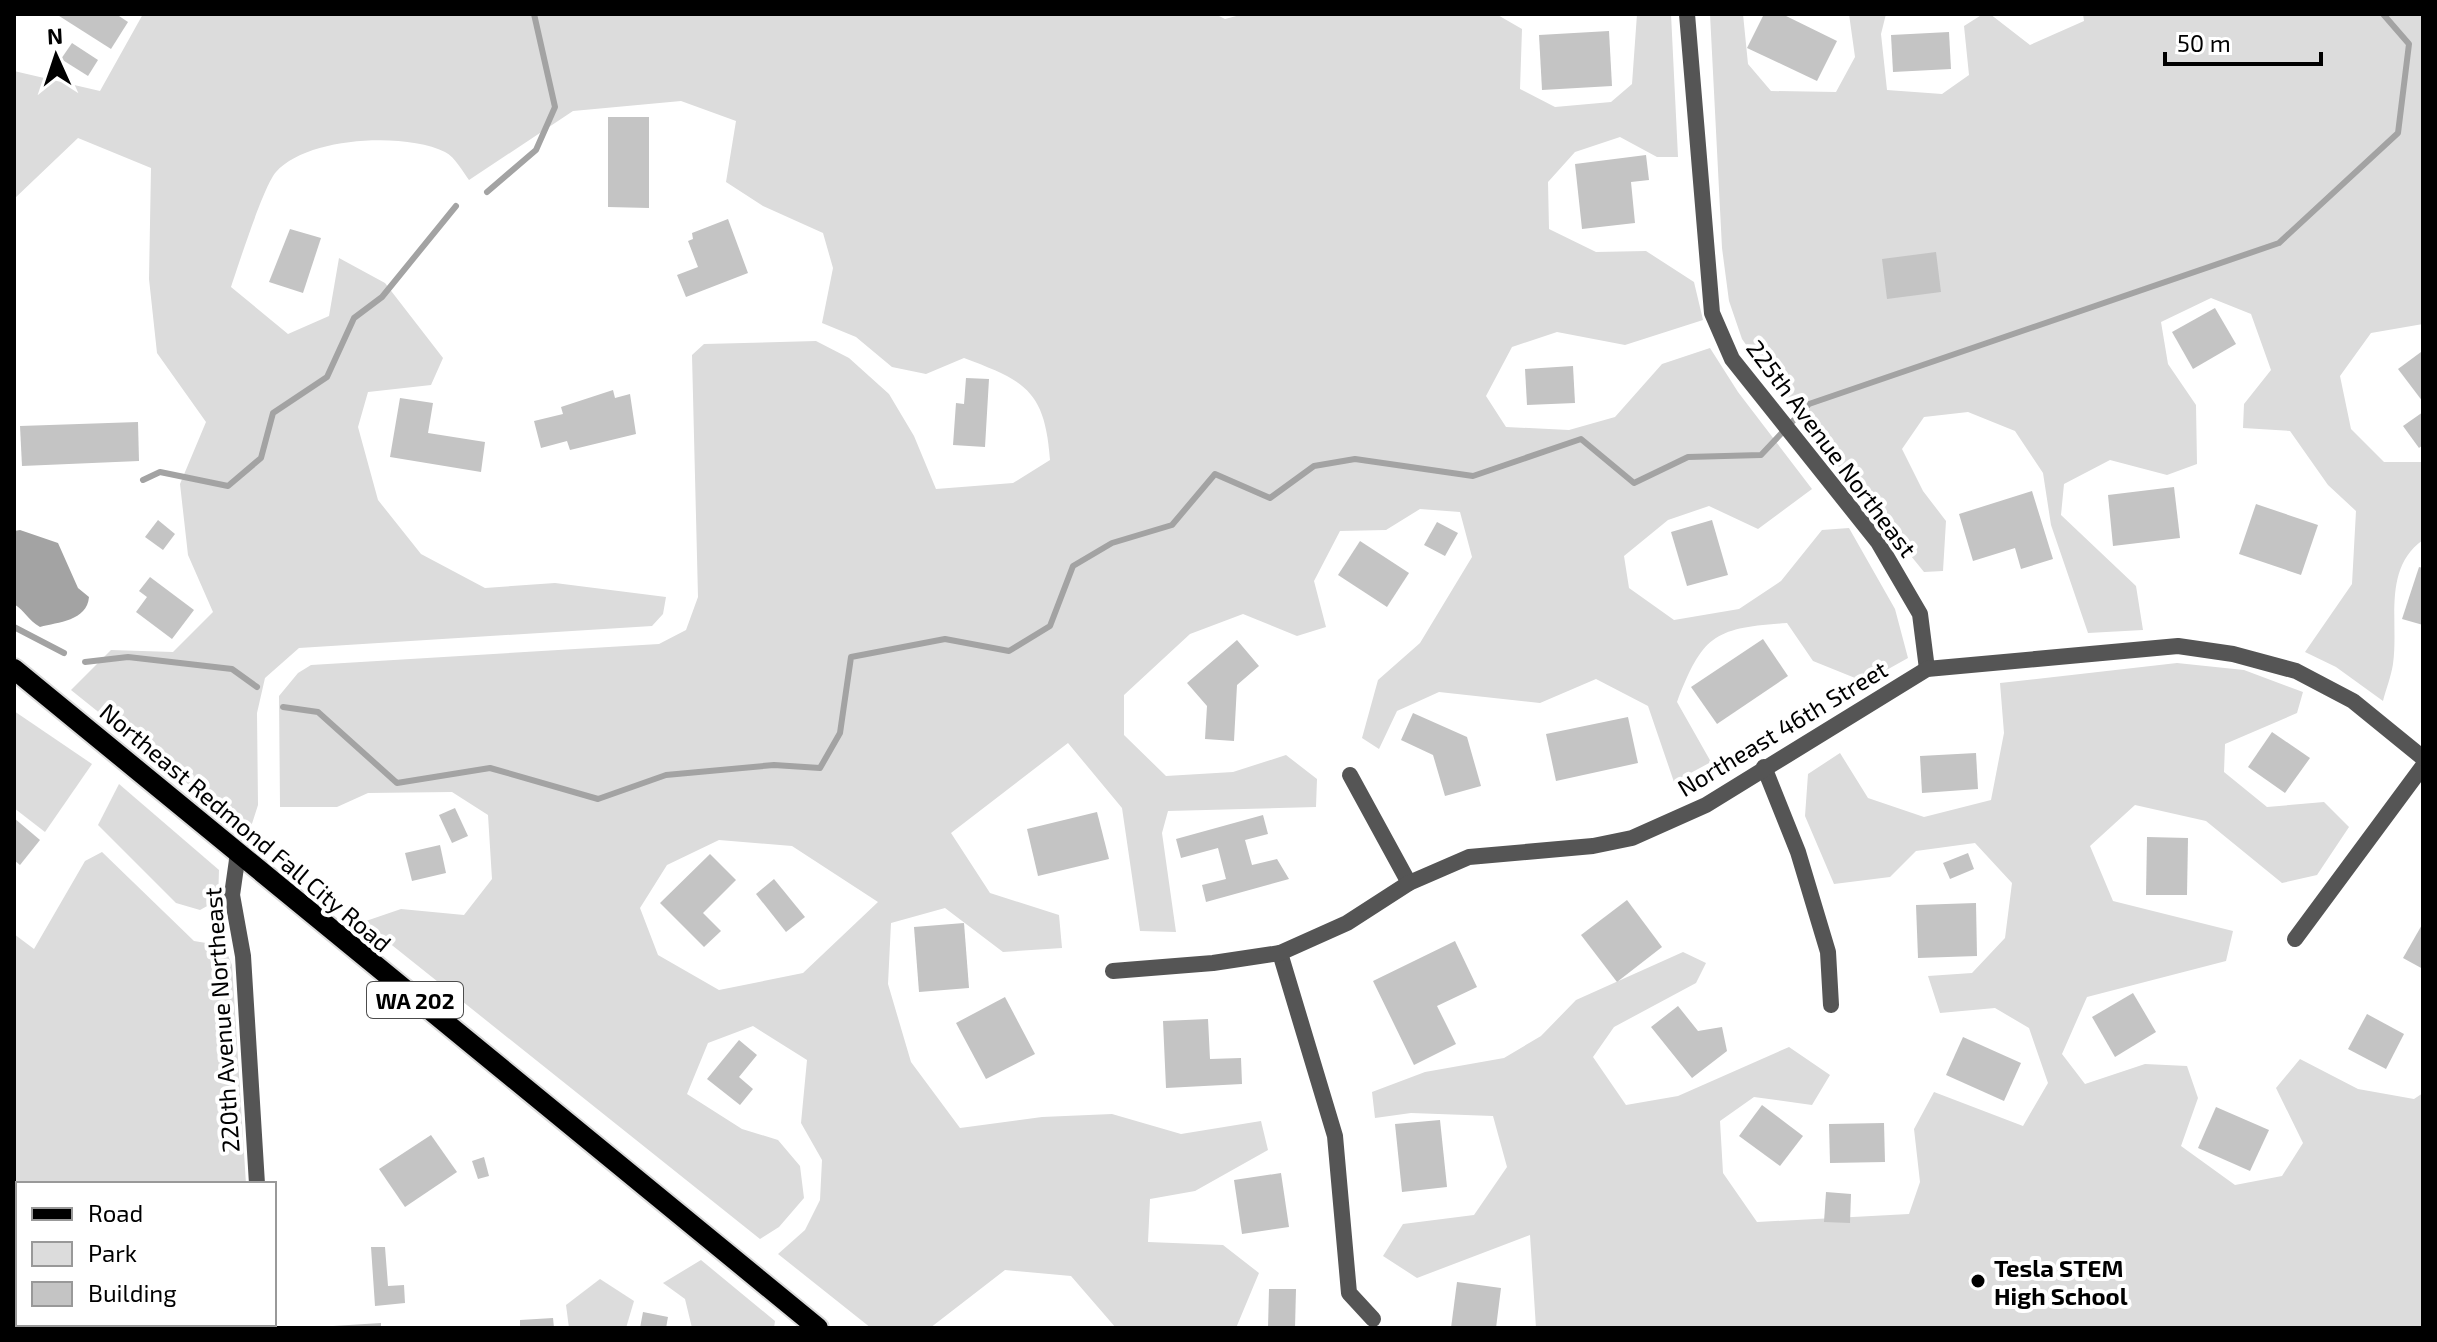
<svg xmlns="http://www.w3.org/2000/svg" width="2437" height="1342" font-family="'Exo 2',sans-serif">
<rect width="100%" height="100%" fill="#fff"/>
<g fill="#dcdcdc" fill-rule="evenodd">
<path d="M143,14H1215L1225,19L1244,14H1496L1522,29L1520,89L1555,107L1611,102L1632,84L1637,14H1671L1678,157H1657L1620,137L1575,152L1548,182L1549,229L1596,252L1646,251L1694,282L1703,320L1625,345L1557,332L1512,347L1486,396L1506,427L1569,430L1615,417L1662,364L1710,348L1738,392L1812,489L1758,529L1709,506L1668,520L1624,556L1629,588L1674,620L1739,609L1781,581L1822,530L1849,528L1895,609L1908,658L1865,682L1813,661L1787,623C1715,628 1703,634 1677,702L1711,762L1674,782L1648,706L1596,679L1540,703L1439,692L1397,711L1379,749L1362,738L1378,680L1420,643L1472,557L1460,512L1420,509L1386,530L1340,531L1314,581L1326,627L1297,636L1243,614L1190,634L1124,695V735L1166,776L1233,772L1286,755L1317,779L1316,807L1168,811L1162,833L1176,932L1140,931L1122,808L1068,743L951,833L990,893L1059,915L1062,948L1003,952L945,908L891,923L888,984L911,1062L960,1128L1042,1117L1112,1114L1181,1134L1261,1121L1268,1150L1195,1191L1150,1199L1148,1242L1223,1245L1259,1273L1236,1328H1116L1071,1276L1005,1270L930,1328H871L778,1254L805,1230L820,1200L822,1160L801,1123L807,1060L753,1026L708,1043L687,1094L742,1129L778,1140L800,1166L804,1198L779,1227L760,1239L363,922L401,909L464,915L492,879L488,815L452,792L368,793L337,807H280L279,696L298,673L311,665L659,644L686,630L698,597L692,355L704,344L816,341L849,358L889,394L914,436L936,489L1013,483L1050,460C1045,390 1025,381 964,358L926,374L892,367L856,337L822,323L833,268L823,233L763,206L726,182L736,121L681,101L573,111L469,180C463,172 455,157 445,152C404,132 307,137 276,172C264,185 238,266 231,287L288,334L329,316L339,258L385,283L443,358L431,385L368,392L358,427L378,500L421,554L485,588L555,583L666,597L663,614L652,626L299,648L265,678L257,713L258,805L249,833L71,690L111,650L173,652L213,612L188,555L180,484L206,422L157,353L149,279L151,168L78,138L14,199V71L100,91ZM719,840L792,846L878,902L803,973L719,990L658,955L640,908L667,865Z"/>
<path d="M1710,14H1743L1748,64L1771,91L1836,92L1855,57L1849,14H1886L1881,34L1887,90L1942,94L1969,75L1964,26L1983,14H1990L2030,45L2084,21L2083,14H2423V324L2371,333L2340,376L2351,429L2384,462H2423V540C2382,569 2399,622 2393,664C2391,677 2386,689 2383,701L2336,667L2305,652L2352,584L2356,511L2328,485L2290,431L2243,428L2244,404L2271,370L2251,314L2211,298L2161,322L2168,364L2196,405L2197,464L2167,475L2110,460L2064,484L2061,515L2136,586L2143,630L2088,633L2051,525L2043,473L2015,431L1968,412L1924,417L1902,449L1923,491L1946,521L1943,571L1924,572L1787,403L1742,339L1729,301L1722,248Z"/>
<path d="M2177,663L2244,670L2303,692L2297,713L2225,744L2224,772L2267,807L2324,802L2349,827L2317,875L2282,883L2206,821L2135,805L2090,846L2113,901L2233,931L2226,961L2087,997L2062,1054L2085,1084L2145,1064L2187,1066L2198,1098L2181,1146L2235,1185L2282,1176L2303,1143L2276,1088L2300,1059L2358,1089L2414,1099L2423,1093V1328H1536L1530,1235L1417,1278L1383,1256L1403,1224L1474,1215L1507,1167L1493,1116L1411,1113L1375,1118L1372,1092L1425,1072L1504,1058L1541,1036L1576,1000L1683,952L1706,963L1696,983L1614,1027L1593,1057L1626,1105L1678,1096L1789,1047L1830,1075L1812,1105L1754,1097L1720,1121L1723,1173L1757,1222L1909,1214L1920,1182L1914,1129L1934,1092L2023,1126L2048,1083L2029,1028L1995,1008L1940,1013L1928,976L1972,973L2005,938L2012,883L1975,843L1916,851L1890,877L1834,884L1805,816L1808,774L1840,753L1868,798L1924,817L1991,800L2004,733L2000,683Z"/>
<path d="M14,711L92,764L45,832L14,808Z"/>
<path d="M119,784L219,870L218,900L200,910L176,903L98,825Z"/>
<path d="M102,852L194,941L224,946L232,965L246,1184H18V1324H255V1328H14V934L34,949L85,861Z"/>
<path d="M701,1260L775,1321L774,1328H692L685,1299L663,1283Z"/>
<path d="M600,1279L634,1301L626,1328H569L566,1305Z"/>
</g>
<path fill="#a3a3a3" d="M20,530L58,543L78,588L89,597C87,621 58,622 40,627C28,620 25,611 14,604V531Z"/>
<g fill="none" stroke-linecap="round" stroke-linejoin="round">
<g stroke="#a3a3a3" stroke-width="6">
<path d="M487,192L536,150L555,107L534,14"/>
<path d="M143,480L160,472L228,486L261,458L273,413L327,377L354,318L382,297L456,206"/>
<path d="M14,627L64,653"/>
<path d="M85,662L128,657L232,669L257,687"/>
<path d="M283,707L318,712L397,783L490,768L598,799L666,775L774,765L820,768L840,733L851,657L945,639L1009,651L1050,626L1073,566L1112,543L1172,525L1215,474L1270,498L1314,466L1355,459L1473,476L1581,439L1634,483L1688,457L1761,455L1809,404L2279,243L2398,133L2409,44L2383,14"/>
</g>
</g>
<g fill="#c4c4c4">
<path d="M56,14H116L128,22L111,49Z"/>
<path d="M1764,14H1782L1837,41L1817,81L1747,48Z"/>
<path d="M1609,31L1612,86L1542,90L1539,35Z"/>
<path d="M1949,32L1951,69L1893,72L1891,35Z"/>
<path d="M72,43L98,60L88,76L61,59Z"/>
<path d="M608,117H649V208L608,207Z"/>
<path d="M1646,155L1649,180L1631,182L1635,223L1582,229L1575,164Z"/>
<path d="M728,219L748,273L686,297L677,275L698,267L688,241L693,239L692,233Z"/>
<path d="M290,229L321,238L303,293L269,282Z"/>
<path d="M1936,252L1941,292L1887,299L1882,259Z"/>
<path d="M2215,308L2236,344L2193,369L2172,332Z"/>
<path d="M2421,352L2423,355V402L2398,369Z"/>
<path d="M1573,366L1575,403L1527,405L1525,369Z"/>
<path d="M966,378L989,379L985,447L953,445L956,403L964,404Z"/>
<path d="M613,390L615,398L630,394L636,434L570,450L567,441L541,448L534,421L563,414L561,407Z"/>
<path d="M400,398L433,403L428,433L485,442L481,472L390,457Z"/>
<path d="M2423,412V445L2419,448L2403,426Z"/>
<path d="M138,422L139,461L22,466L20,426Z"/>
<path d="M2174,487L2180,538L2113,546L2108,495Z"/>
<path d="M2032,491L2053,559L2021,569L2015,548L1973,561L1959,514Z"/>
<path d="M2256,504L2318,525L2301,575L2239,554Z"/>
<path d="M158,520L175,534L163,550L145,537Z"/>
<path d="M1712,520L1728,575L1687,586L1671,532Z"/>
<path d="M1437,522L1458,533L1445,556L1424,545Z"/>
<path d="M1360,541L1409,573L1387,607L1338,575Z"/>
<path d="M2419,567L2423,568V625L2402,619Z"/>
<path d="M150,577L194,610L172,639L136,612L147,597L139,591Z"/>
<path d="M1763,639L1788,676L1717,724L1691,687Z"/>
<path d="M1237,640L1259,666L1237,685L1234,741L1205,739L1207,706L1187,683Z"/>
<path d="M1413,713L1467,737L1481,786L1445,796L1433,755L1401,740Z"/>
<path d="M1628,717L1638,763L1556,781L1546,734Z"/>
<path d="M2272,732L2310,758L2285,793L2248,767Z"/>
<path d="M1976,753L1978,789L1922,793L1920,756Z"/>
<path d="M455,808L468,836L452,843L439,815Z"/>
<path d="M1097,812L1109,859L1038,876L1027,829Z"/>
<path d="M1263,815L1268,834L1245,840L1252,865L1277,859L1289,879L1206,902L1202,885L1226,879L1218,848L1181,858L1176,839Z"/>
<path d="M14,818L40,840L20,865L14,860Z"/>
<path d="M2147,837L2188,838L2187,895H2146Z"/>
<path d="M440,845L446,873L412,881L405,853Z"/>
<path d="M1968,853L1974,869L1950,879L1943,863Z"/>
<path d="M710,854L736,880L703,913L721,931L704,947L660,903Z"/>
<path d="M774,879L805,917L786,932L756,894Z"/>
<path d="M1627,900L1662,947L1617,982L1581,935Z"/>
<path d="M1976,903L1977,956L1918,958L1916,905Z"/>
<path d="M964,923L969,988L919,992L914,927Z"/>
<path d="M2423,923V969L2403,958Z"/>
<path d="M1455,941L1477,987L1437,1006L1456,1044L1414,1065L1373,981Z"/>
<path d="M2133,993L2156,1032L2115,1057L2092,1017Z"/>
<path d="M1005,997L1035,1054L986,1079L956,1023Z"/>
<path d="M1678,1006L1698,1031L1722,1027L1727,1051L1692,1078L1651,1027Z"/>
<path d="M2367,1014L2404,1034L2386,1069L2348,1049Z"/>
<path d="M1208,1019L1210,1059L1241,1058L1242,1084L1166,1088L1163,1021Z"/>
<path d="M1963,1037L2021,1063L2004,1101L1946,1075Z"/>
<path d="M739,1040L757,1055L739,1077L753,1089L740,1105L707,1079Z"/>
<path d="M1762,1105L1803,1136L1780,1166L1739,1136Z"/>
<path d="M2216,1107L2269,1130L2250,1171L2198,1148Z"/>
<path d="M1440,1120L1447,1187L1402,1192L1395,1124Z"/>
<path d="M1884,1123L1885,1162L1830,1163L1829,1124Z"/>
<path d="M431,1135L457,1172L405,1207L379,1169Z"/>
<path d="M484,1157L489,1176L478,1179L472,1161Z"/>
<path d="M1281,1173L1289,1227L1242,1234L1234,1180Z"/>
<path d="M1826,1192L1851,1194L1850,1223L1824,1222Z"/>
<path d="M371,1247H385L388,1286L404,1285L405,1303L375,1306Z"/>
<path d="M1457,1282L1501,1288L1496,1328H1451Z"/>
<path d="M1269,1289H1296L1295,1328H1268Z"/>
<path d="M643,1312L668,1317L666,1328H640Z"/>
<path d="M553,1318L554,1328H520V1320Z"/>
<path d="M381,1323V1328H333V1326Z"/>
</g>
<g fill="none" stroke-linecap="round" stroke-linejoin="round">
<defs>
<path id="primary" d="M14,669L818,1328"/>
</defs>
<use href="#primary" stroke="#dbdbdb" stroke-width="24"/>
<g stroke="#555" stroke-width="16">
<path d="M1687,14L1712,313L1732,359L1878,542L1920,614L1927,669"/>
<path d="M1764,767L1798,852L1828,952L1831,1005"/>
<path d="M1350,775L1409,883"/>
<path d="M238,853L232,895L243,956L257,1184"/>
<path d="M2295,939L2423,766"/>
<path d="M1280,953L1335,1136L1349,1293L1373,1319"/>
<path d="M1113,971L1213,963L1280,953L1347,923L1409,883L1469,857L1593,846L1632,838L1706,805L1927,669L2178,646L2233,654L2296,671L2353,701L2423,758"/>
<path d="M265,1324V1328"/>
</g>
<use href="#primary" stroke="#000" stroke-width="20"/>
</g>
<circle fill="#000" stroke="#fff" stroke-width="3" cx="1978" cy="1281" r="8"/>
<g text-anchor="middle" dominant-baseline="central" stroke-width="8" stroke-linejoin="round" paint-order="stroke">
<rect fill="#fff" stroke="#4c4c4c" stroke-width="2" x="367" y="982" width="96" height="36" rx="6"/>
<g font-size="22" font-weight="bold" fill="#000">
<text x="415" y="1000">WA 202</text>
</g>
<g font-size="24" fill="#000" stroke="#fff">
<text transform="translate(1832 448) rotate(53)">225th Avenue Northeast</text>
<text transform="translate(1782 728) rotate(-31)">Northeast 46th Street</text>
<text transform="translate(246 827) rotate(40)">Northeast Redmond Fall City Road</text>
<text transform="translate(221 1020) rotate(-94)">220th Avenue Northeast</text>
</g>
<g font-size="24" font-weight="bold" fill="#000" stroke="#fff" text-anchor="start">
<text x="1994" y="1267">Tesla STEM<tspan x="1994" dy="28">High School</tspan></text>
</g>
</g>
<rect width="2437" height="1342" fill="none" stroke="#000000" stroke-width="32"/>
<rect x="16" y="1182" width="260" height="144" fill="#ffffff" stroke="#999999" stroke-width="2"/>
<rect x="32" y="1208" width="40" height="12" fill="#000000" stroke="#999999" stroke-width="2"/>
<text x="88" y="1222" font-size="24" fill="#000000">Road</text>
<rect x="32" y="1242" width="40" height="24" fill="#dcdcdc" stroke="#999999" stroke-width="2"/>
<text x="88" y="1262" font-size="24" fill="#000000">Park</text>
<rect x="32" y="1282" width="40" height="24" fill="#c4c4c4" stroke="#999999" stroke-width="2"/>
<text x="88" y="1302" font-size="24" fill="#000000">Building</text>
<g transform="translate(56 56) rotate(357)" stroke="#ffffff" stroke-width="6" paint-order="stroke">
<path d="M0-6L14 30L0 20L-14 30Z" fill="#000000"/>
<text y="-12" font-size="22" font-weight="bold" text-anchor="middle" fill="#000000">N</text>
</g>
<path d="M2165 52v12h156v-12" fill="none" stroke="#000000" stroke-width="4"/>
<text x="2177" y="52" font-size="24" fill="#000000" stroke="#ffffff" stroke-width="6" paint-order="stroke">50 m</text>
</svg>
